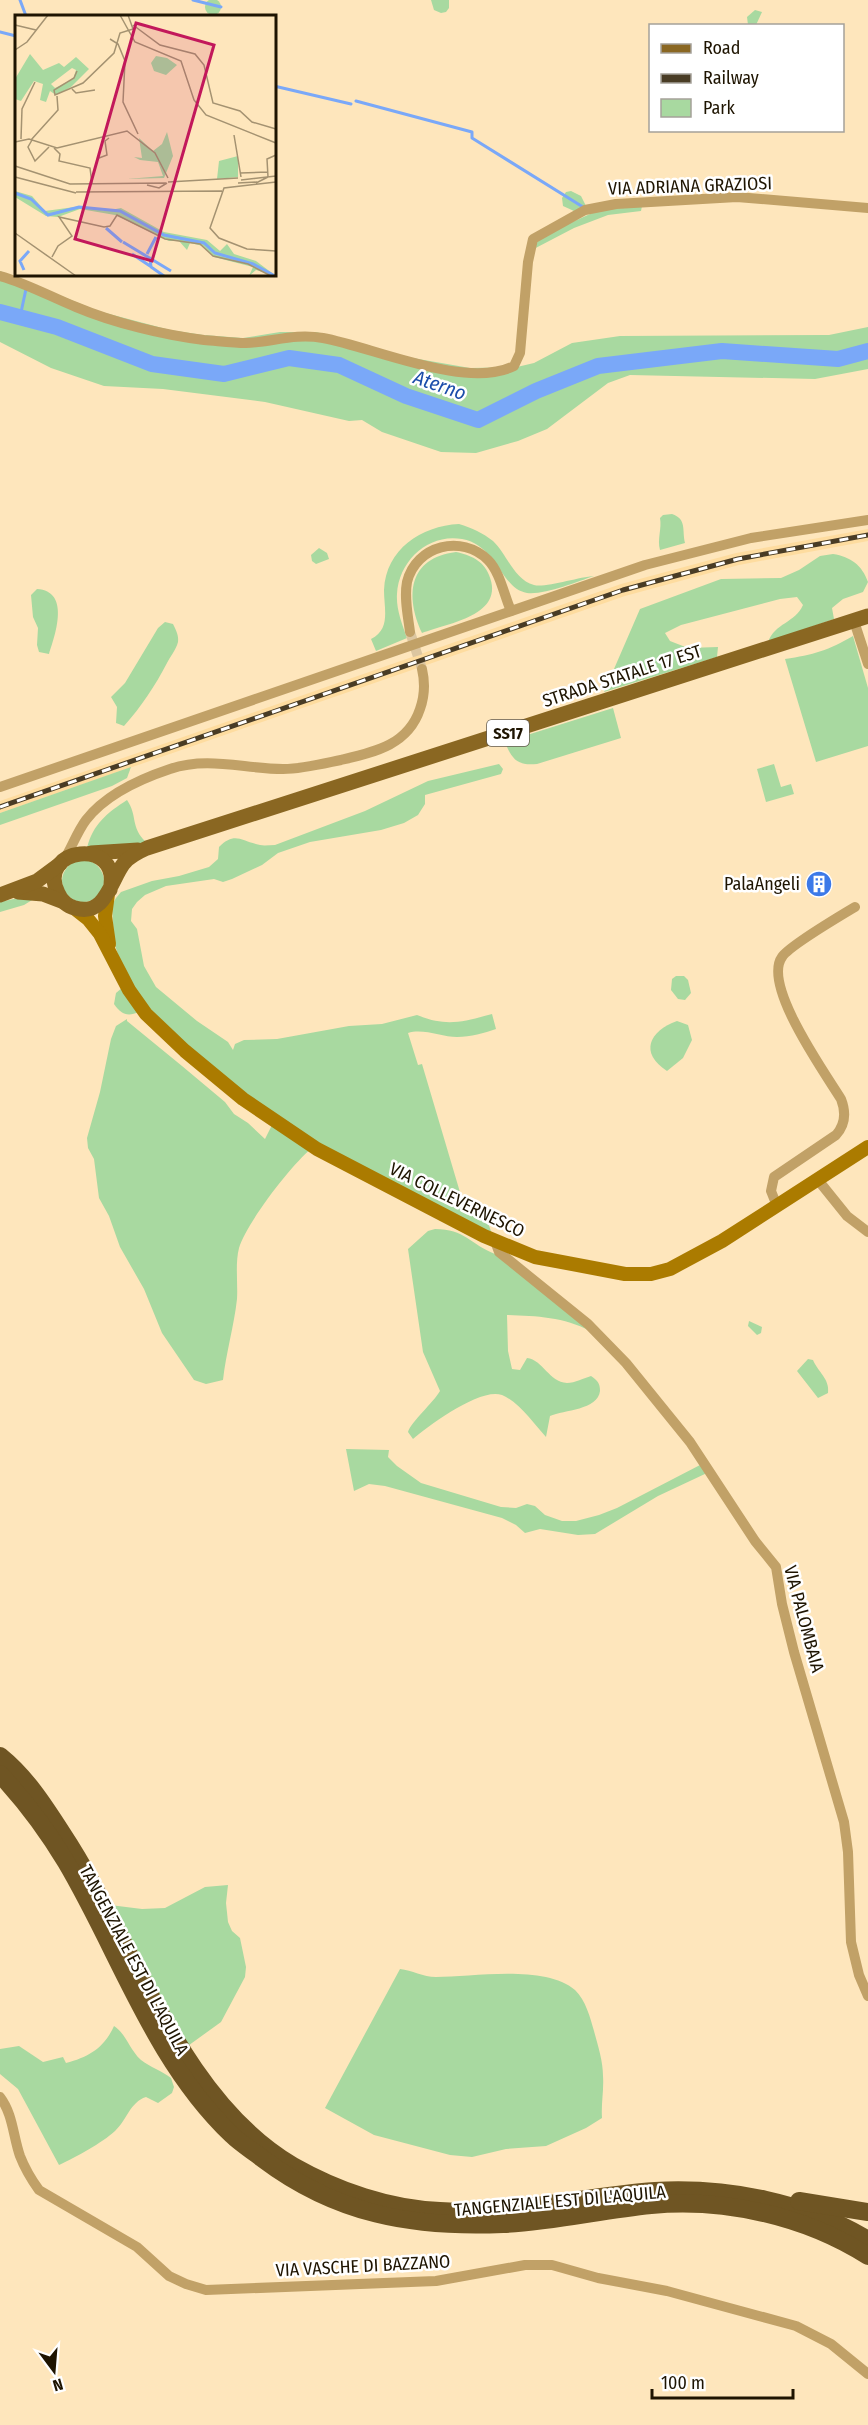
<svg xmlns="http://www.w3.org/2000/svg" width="868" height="2425" font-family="'Fira Sans Condensed',sans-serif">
<rect width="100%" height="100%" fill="#fee6bc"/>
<path fill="#fedc9f" d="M868,529V541L739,565L625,596L0,813V801L621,584L736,553Z"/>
<g fill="#a8d9a0">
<circle cx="213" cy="7" r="8"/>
<path d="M431,0H449V8L446,12L441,13L434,10Z"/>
<path d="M755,10L762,12L756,25H748L747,17Z"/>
<path d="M571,191L581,196L586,206L574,211L563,206L562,198L566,192Z"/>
<path d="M642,206L641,211L608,215L574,228L528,252L544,235L601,209Z"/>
<path d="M0,271L98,311L170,330L203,335L243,338L280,332H316L407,357L470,368L517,367L534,363L572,343L620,336L829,335L868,327V369L815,379L630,375L608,383L547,429L518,441L476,453L441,452L382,432L362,420L349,421L265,402L163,389L104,386L51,368L0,342Z"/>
<path d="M672,514C687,519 682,530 685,543L660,550C657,539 662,529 660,518L663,515Z"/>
<path d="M459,524C472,528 483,533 493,541C507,554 514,580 534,585C545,588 579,577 594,576C576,582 545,595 527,593C501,589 497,545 462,539C429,533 399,560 397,594C396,609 402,624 407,638L376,651L371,639C391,629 384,609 384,590C386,549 421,526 459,524Z"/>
<path d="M319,548L327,553L329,559L316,564L312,561L311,555Z"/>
<path d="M456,552C470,555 483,560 489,575C506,615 449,623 422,633C405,596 408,558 456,552Z"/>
<path d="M833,554C851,557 862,565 868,582L863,592L843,599L832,608L834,619L768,642C775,623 795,623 803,605L797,597L780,599L681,625L665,633L670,641L688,648L718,647L717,657L604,692L640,609L721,579L781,578L799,570L820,556Z"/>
<path d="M37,589C70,591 56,633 49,654L39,652L37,645L38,628L33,617L31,595Z"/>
<path d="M165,622L173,624C176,630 179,636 178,642C176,650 170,657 167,663C155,686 141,707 124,726L116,723L117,707L111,697L125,683L158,628Z"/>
<path d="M853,636L868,688V746L816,762L785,659C813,655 829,650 853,636Z"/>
<path d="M613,708L621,738L537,764C518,766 512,760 505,742Z"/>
<path d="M499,764L503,769L501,774L425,795V804L418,815L404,823L381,830L310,842L278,853L262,865L232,879L223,882L214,879L166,886L145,895L137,902L132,909L131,921L137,929L144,966L156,987L197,1021L228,1042L233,1050L235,1044L244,1040L277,1039L349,1026L382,1024L417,1015C446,1027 463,1022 492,1014L496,1029C484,1033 471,1037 457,1037C442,1037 423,1028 408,1033L418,1065L422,1064L462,1199C480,1209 486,1214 492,1234L334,1152L278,1118L202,1059L142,1001L119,958L114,942L112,905L116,898L121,892L152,881L179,876L209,867L218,859L219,847C235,831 241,841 260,845C264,846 270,845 275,845L365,811L428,781Z"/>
<path d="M774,764L781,787L791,784L794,794L766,802L757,769Z"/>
<path d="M131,767L127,778L112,786L0,825V813Z"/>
<path d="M127,800C138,816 130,827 146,842L126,847L87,848C93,824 107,813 127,800Z"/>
<circle cx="83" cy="881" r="21"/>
<path d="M37,897L24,905L0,912V902L18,898Z"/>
<path d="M676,976H684L688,980L691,993L685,1000L678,999L671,990L672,979Z"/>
<path d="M123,987L139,1012C127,1017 121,1014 114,1004L116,993Z"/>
<path d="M127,1019V1021L182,1066L225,1102L234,1114L248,1123L265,1139L273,1123L311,1149C291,1165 246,1224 239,1248C235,1264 238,1283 237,1299C234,1326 226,1353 223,1380L206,1384L194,1380L162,1333L144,1289L120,1247L109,1216L99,1198L94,1159L88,1148L87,1138L100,1092L111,1039L116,1026Z"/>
<path d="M677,1021L688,1025L692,1040L683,1058L667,1071C639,1053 649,1031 677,1021Z"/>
<path d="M435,1229C465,1229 470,1244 495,1254L590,1331C564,1317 536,1316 507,1315L508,1351L512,1369L520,1370L527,1358C543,1360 549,1382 567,1383C575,1383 584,1378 591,1376C597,1380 600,1383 600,1391C598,1410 564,1410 550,1416L546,1437C534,1424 519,1402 502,1395C481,1387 429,1425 413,1439L408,1432C411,1422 433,1403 440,1391L423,1352L408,1249L428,1231Z"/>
<path d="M749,1321L762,1327L761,1333L757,1335L748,1326Z"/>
<path d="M808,1359L813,1360C818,1372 830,1379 828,1393L818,1398L797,1371Z"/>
<path d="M346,1449L389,1450L388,1457L397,1466L421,1483L501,1507L516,1508L527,1504L535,1506L545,1515L562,1521H576L599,1515L617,1508L702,1464L707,1473L658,1496L595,1534L578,1535L540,1529L525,1533L516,1525L502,1518L385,1486L369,1484L354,1491Z"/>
<path d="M228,1885L226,1903L228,1922L232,1931L240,1938L246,1967L245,1977L221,2022L185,2048L110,1905L142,1909L165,1908L205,1887Z"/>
<path d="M400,1969C412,1970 423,1977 436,1977C472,1977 545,1964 575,1990C586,2001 590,2017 594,2031C598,2046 603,2061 603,2076C604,2090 601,2104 602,2118L586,2128L546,2146L506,2149L472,2157L450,2155L374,2135L325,2108Z"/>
<path d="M114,2026C127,2035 129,2049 141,2060C150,2067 162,2071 171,2078L174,2087L172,2093L158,2103L146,2097C130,2102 127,2120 115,2131C102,2143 76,2157 59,2165L18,2089L0,2074V2049L19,2046L43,2062L63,2057L66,2063C89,2057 104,2048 114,2026Z"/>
</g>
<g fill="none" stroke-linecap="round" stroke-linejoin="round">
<g stroke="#7aa8f8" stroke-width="3">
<path d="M20,0L26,16"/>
<path d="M193,0L221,7"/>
<path d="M0,32L16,36"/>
<path d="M274,86L351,104"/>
<path d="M356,101L472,132V138L583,207"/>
<path d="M20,317L26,289"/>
</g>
<path stroke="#7aa8f8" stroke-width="16" d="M0,312L57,327L152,364L224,374L289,358L339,365L406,396L478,420L536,391L598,366L722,351L838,359L868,351"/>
<path stroke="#dcc6a0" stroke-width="10" stroke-dasharray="10 5" stroke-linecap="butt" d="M410,632L422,669"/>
<g stroke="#c1a167" stroke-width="10">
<path d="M0,276C26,283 51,297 76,307C114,323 164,335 204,340C218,341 232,343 246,343C273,342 294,333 323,338C373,347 466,390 514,366L520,353L528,262L533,239L585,210L616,204L737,197L868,208"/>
<path d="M854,621L868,664"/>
<path d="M410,632C408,616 404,598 407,582C416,545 462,534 488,560C500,572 504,595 511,611"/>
<path d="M0,787L645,565L751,538L868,520"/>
<path d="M64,860C72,847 77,832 86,820C106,794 140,779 170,769C208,756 244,769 283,769C303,769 322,764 341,760C375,752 408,745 420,709C425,695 425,682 422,669"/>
<path d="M818,1180L847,1216L868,1232"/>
<path d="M777,1206L771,1191L774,1177L836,1135C846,1124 846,1112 841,1099C825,1073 762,985 782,957C789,946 840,916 855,907"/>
<path d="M495,1241L499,1252L588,1324L626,1363L690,1442L755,1541L776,1567L782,1604L794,1652L844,1822L848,1852L851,1942L859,1975L868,1996"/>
<path d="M0,2097C13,2114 13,2136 20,2156C25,2169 31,2179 39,2190L137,2247L169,2276L186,2284L206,2290L436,2281L525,2265H552L598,2278L667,2291L796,2326L831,2344L868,2374"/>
</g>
<g stroke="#ab7b00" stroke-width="14">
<path d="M108,894L105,916L109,944"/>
<path d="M74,908L88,919L100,934L129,990L146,1014L185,1051L243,1099L317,1149L484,1236L535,1257L625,1274H651L670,1269L722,1241L868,1147"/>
</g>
<g stroke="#8a6722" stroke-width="15">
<path d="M91,853L138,850"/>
<path d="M110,890C123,836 35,847 58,893C61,900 67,906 75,908C106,917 110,881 124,863C130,856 138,852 147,848L868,616"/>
<path d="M18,892L43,894L64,902"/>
<path d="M0,895L37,881L60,864"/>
</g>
<g stroke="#6f5523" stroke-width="18">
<path d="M0,1756C26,1777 44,1805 62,1833C133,1940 177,2098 293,2166C337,2191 389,2209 440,2211C513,2215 583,2196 655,2191C727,2187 806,2202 868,2240"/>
<path d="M0,1774C25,1801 47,1830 66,1862C120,1953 154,2061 232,2135C241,2144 253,2151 263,2159C336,2214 412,2228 503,2224C552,2222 601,2210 651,2205C724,2198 805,2216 868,2256"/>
<path d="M799,2201L868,2212"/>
</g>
<defs>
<path id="rail" d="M0,807L623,590L738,559L868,535"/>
</defs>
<use href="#rail" stroke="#493c25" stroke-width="5"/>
<use href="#rail" stroke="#fff" stroke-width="3" stroke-dasharray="9" stroke-linecap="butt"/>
</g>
<defs>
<symbol id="building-disc" viewBox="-11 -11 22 22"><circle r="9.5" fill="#3c79e8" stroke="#fff"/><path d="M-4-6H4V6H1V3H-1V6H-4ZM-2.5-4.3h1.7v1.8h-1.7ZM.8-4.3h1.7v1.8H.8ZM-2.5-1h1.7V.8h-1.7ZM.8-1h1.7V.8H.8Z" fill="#fff"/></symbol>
</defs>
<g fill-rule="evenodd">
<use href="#building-disc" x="804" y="869" width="30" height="30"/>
</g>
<g text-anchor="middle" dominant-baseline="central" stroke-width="5" stroke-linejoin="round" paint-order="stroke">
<rect fill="#fff" stroke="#625a4d" stroke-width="1.5" x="487" y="720" width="42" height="26" rx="4.5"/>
<g font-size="16" font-weight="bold" fill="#1e1401">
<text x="508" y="733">SS17</text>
</g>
<g font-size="18" fill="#1e1401" stroke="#fff">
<text transform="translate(690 186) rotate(-2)">VIA ADRIANA GRAZIOSI</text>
<text transform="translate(622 676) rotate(-18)">STRADA STATALE 17 EST</text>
<text transform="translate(457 1200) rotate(26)">VIA COLLEVERNESCO</text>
<text transform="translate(804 1619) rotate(75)">VIA PALOMBAIA</text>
<text transform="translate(134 1960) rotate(62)">TANGENZIALE EST DI L'AQUILA</text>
<text transform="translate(560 2201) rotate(-5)">TANGENZIALE EST DI L'AQUILA</text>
<text transform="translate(363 2266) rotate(-3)">VIA VASCHE DI BAZZANO</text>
</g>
<g font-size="18" fill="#1e1401" stroke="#fff" text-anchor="end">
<text x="800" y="884">PalaAngeli</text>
</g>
<g font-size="20" font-style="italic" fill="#1c4eaa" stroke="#fff">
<text transform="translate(440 385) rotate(19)">Aterno</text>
</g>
</g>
<g transform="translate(15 15)">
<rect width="261" height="261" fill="#fee6bc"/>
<path d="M15,39L28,55L44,48L49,52L61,42L74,54L56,72L41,80L35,76L31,87L25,85L28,69L19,66L6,86L0,84V64ZM57,53L61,55L58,64L40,73L36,69ZM141,41L152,43L162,50L151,60L139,56L136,48ZM152,117L158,141L149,163L112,164L148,161L143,147L125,145L119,142L127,143L124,123L138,136L147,129ZM223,141V162L202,164L204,146ZM0,176L17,181L30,196L67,191L90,196L106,193L149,217L192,225L205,236L212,229L219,239L241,246L261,261L241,255L234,261L238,252L199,242L188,231L175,228L172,235L164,226H154L100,200L65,194L43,202L31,201L0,182Z" fill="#a8d9a0" fill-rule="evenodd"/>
<path fill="none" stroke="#7aa8f8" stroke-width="3" d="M0,178L16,184L33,200L64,192L105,196L149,220L189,228L200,238L238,249L260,261M91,213L107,227M108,227L156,256M117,239L135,251M132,239L141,222M135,242L136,252L149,261M9,255L5,246L14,236"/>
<path fill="none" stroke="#a49271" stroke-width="1.5" d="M105,0L120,27L166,46L179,85L191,100L261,128M0,10L21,15M118,10L145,30L180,39L189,50L198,88L225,96L237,107L261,114M95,24L103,29L110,46L108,87L123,119M0,35L12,27L33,0M62,56L59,63L39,75L40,80L68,68L99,38L105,18L118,14L113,0M57,74L61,78L80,75M219,120L226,162M6,124L7,94L20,67M16,125L43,95L42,81M17,125L13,132L20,146L34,132M0,127L14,124L42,133L112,116L140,138L153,163M39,133L45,139L44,146L75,153L77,169M84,143L92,140L90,126L94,123M0,151L55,169L151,168M225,158L253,157M0,162L61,178M226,165L261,161M153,167L223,163M261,167L209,173L195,213L204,223L232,234L261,236M223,168L242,167M241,168L253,162L252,144L261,140M132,170L144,173L152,168M61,177L207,176M0,218L61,261M37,242L43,231L57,221L44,202L89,212L95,211L102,200L150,224L185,229L198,241L233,249L256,261"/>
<path fill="#c2185b" fill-opacity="0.15" stroke="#c2185b" stroke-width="3" d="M121,8L199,30L137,246L60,224Z"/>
<rect width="261" height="261" fill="none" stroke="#1e1401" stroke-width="3"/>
</g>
<rect x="649" y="24" width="195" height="108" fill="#ffffff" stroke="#a5a199" stroke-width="1.5"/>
<rect x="661" y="44" width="30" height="9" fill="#8a6722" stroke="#a5a199" stroke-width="1.5"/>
<text x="703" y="54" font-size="18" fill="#1e1401">Road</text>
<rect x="661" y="74" width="30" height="9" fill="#493c25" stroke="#a5a199" stroke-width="1.5"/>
<text x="703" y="84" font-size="18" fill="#1e1401">Railway</text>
<rect x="661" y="99" width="30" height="18" fill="#a8d9a0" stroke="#a5a199" stroke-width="1.5"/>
<text x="703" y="114" font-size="18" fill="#1e1401">Park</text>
<g transform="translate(54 2371) rotate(164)" stroke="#ffffff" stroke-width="4.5" paint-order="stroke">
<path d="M0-4.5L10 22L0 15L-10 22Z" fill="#1e1401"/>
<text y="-9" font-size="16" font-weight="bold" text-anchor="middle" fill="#1e1401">N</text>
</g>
<path d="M652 2389v9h141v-9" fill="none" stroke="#1e1401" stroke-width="3"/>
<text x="661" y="2389" font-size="18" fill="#1e1401" stroke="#ffffff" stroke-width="4.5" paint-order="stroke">100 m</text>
</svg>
